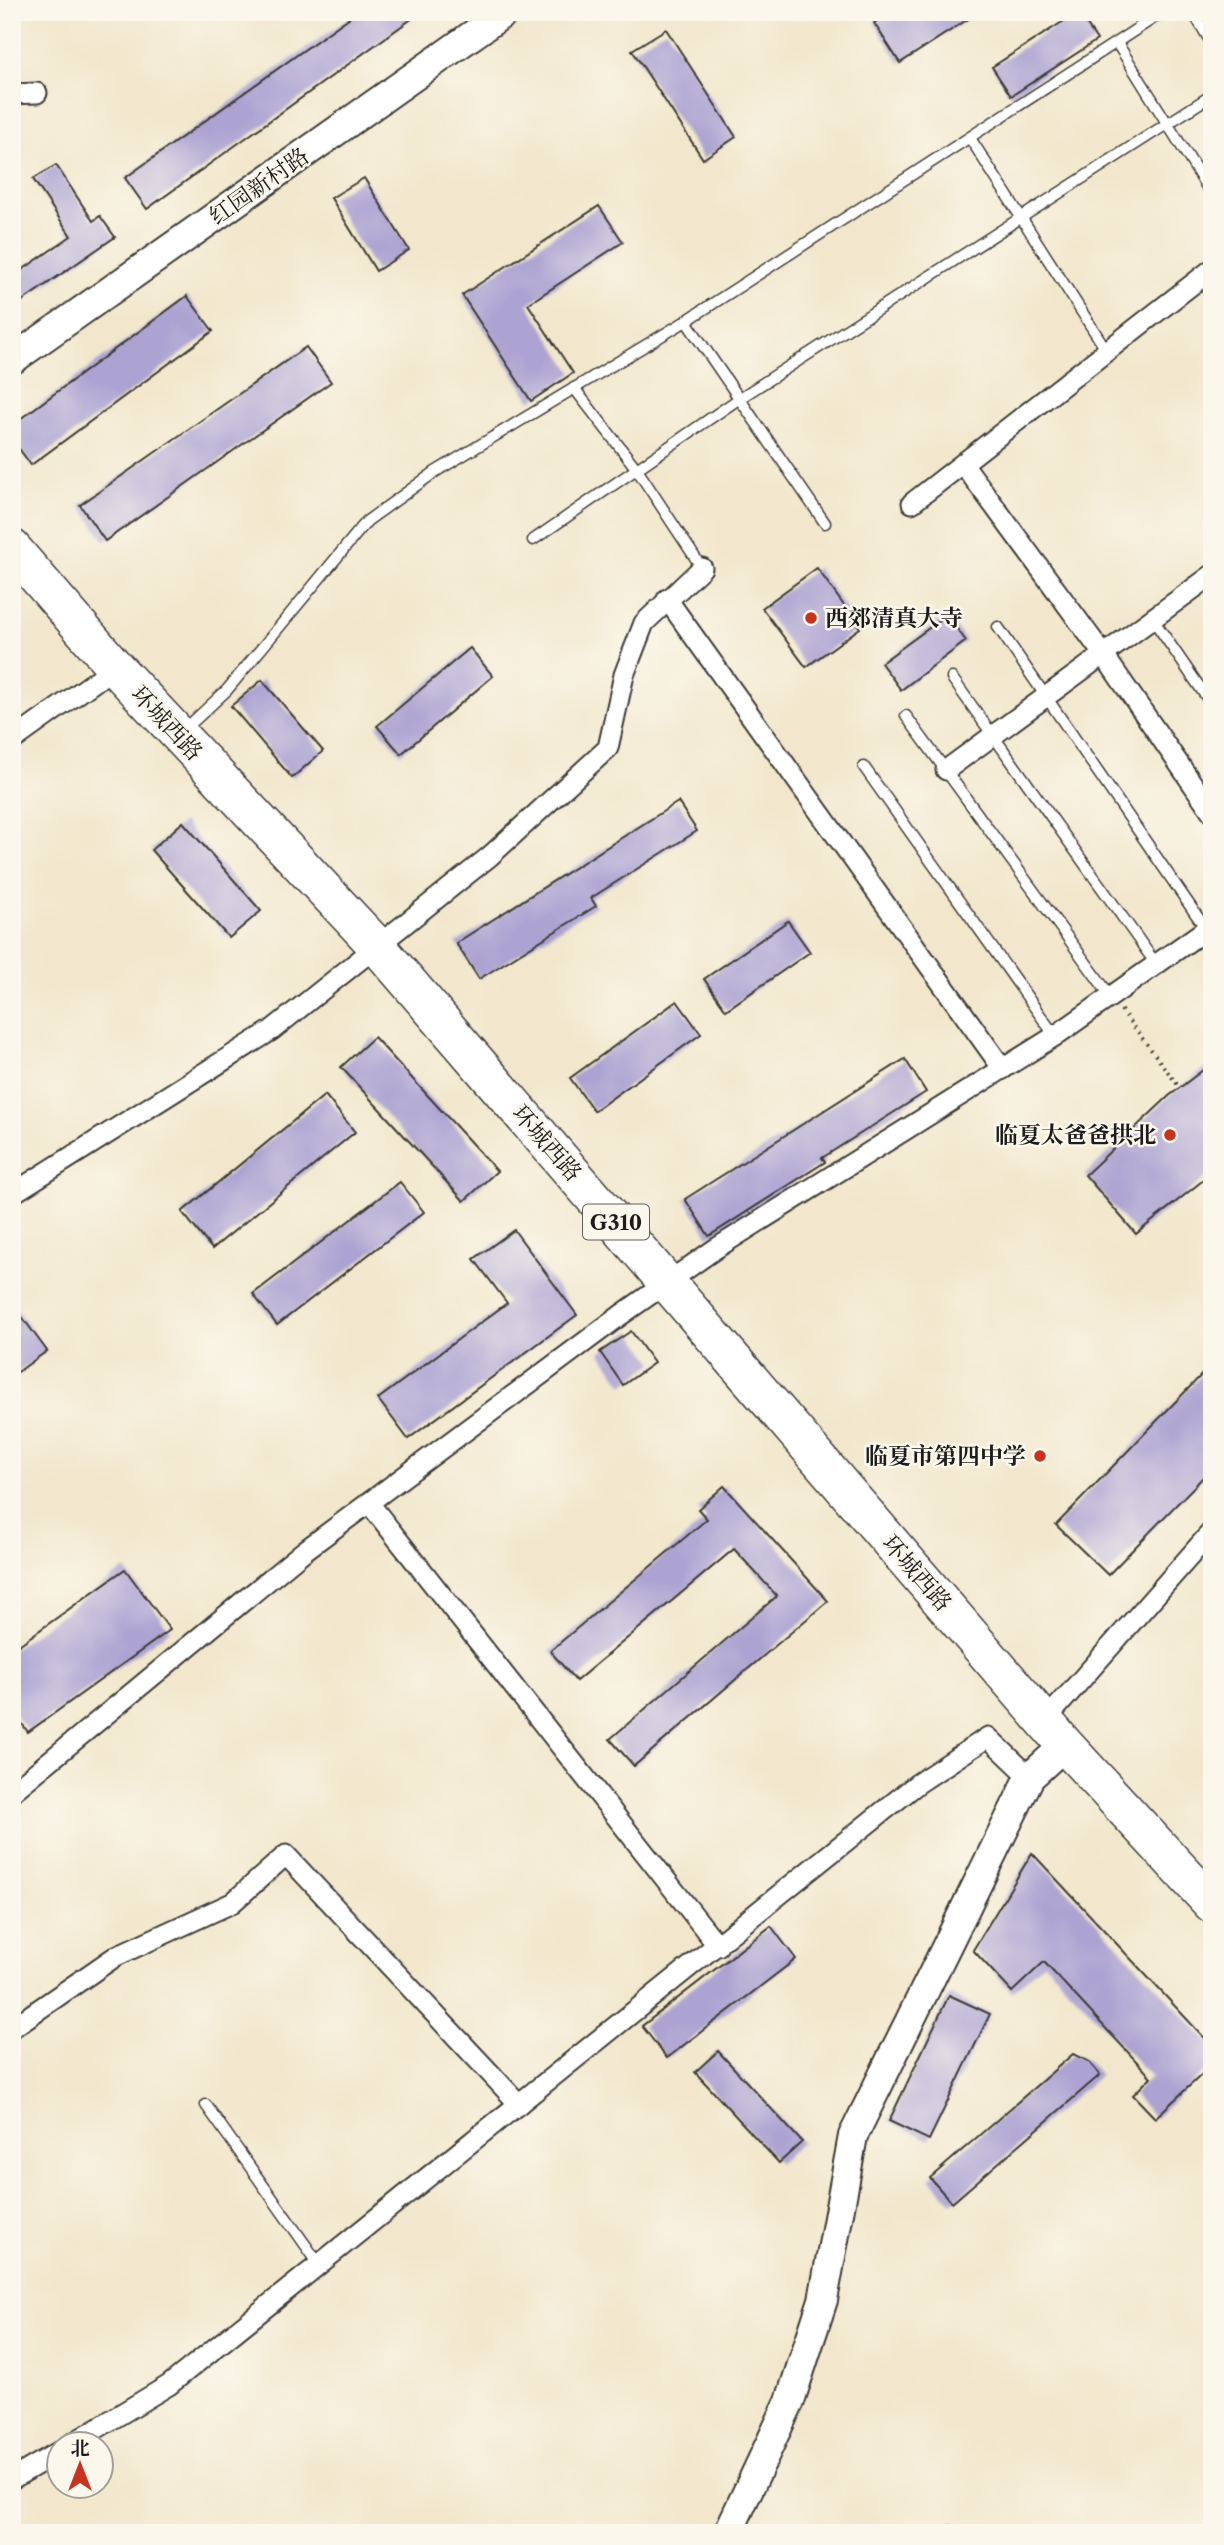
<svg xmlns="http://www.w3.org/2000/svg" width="1224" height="2545" font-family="'Libre Caslon Text','Noto Serif SC',serif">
<rect width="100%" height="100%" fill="#fbf7ec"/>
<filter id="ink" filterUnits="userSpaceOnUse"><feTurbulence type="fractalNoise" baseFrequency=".0143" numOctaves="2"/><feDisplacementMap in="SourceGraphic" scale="14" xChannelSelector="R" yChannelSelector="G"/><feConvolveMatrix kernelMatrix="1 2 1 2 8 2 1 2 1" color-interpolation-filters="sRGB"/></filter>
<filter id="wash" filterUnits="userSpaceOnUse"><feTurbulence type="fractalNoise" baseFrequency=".00686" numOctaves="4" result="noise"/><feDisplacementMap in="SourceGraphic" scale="28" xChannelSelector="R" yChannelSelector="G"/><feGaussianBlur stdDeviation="1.57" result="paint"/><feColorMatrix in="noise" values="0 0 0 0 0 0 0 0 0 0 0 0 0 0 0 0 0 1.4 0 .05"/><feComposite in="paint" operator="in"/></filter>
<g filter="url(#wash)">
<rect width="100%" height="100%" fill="#f2e7cc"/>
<g id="blocks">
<g fill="#aca3d2">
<path d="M357,12H421L147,209L125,178Z"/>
<path d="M891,12H979L900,63L874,23Z"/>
<path d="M1078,12L1097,40L1011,96L992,67Z"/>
<path d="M666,29L736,137L703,159L632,50Z"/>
<path d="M56,165L93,221L100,216L115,237L12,308V277L71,236L33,179Z"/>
<path d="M364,178L409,250L376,271L331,198Z"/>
<path d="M599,206L623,242L528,304L573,373L531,401L462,295Z"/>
<path d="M187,296L213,331L31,465L12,439V425Z"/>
<path d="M306,347L331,382L105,541L80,505Z"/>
<path d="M817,568L860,628L806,667L762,608Z"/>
<path d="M947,615L966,641L901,690L881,663Z"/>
<path d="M470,648L493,676L401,754L377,726Z"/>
<path d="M262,680L323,751L292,778L231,706Z"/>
<path d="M678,802L697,831L591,898L596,906L479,979L456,943Z"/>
<path d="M183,822L261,911L229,938L151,850Z"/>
<path d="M788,921L810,952L726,1010L704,979Z"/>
<path d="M677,1001L701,1034L594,1111L570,1078Z"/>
<path d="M374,1037L497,1171L464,1201L341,1067Z"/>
<path d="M905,1059L926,1092L822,1158L825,1162L709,1236L685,1199Z"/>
<path d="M1212,1063V1173L1136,1234L1085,1175L1169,1096Z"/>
<path d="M325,1095L355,1132L212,1249L182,1212Z"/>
<path d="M400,1182L424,1212L277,1325L253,1294Z"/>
<path d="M514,1230L577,1315L408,1439L378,1399L507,1303L474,1259Z"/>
<path d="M12,1303L47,1351L12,1376Z"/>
<path d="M631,1331L654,1363L623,1385L600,1352Z"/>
<path d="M1212,1364V1468L1108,1575L1056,1525Z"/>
<path d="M724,1486L828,1601L634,1766L610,1739L777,1596L734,1549L576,1681L550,1651L707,1519L698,1509Z"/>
<path d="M125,1569L170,1630L28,1732L12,1710V1650Z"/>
<path d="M1032,1853L1212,2046V2065L1155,2118L1133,2095L1151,2077L1044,1962L1012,1992L973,1950Z"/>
<path d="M771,1926L796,1959L667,2058L642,2026Z"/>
<path d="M949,1995L990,2014L929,2140L889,2121Z"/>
<path d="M718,2051L802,2142L779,2163L695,2072Z"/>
<path d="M1073,2054L1088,2061L1100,2075L952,2203L930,2178Z"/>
</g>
</g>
</g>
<g filter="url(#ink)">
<use href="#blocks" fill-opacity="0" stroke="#3c3a36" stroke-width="2"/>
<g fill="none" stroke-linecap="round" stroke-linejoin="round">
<defs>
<g id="lane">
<path d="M1193,12L1212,44"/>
<path d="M1117,43L1212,195"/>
<path d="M970,138L1107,351"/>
<path d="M686,321L825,523"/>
<path d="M574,388L636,468L702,568"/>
<path d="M533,540L740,398L1212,95"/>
<path d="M1152,618L1212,705"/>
<path d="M998,627L1206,929"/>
<path d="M952,678L1156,964"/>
<path d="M906,716L1111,997"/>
<path d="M183,731L227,690L367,521L435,472L686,321L1163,12"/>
<path d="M864,767L1055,1036"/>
<path d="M206,2105L319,2264"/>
<path d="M950,2531L952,2533"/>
</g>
<g id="street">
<path d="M12,94L37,93"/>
<path d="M964,465L1103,654L1212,812"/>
<path d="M912,503L1212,269"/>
<path d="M667,599L1003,1069"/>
<path d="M12,741L115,667"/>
<path d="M946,770L1212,575"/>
<path d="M12,1194L272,1030L490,856L608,748L624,675L644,623L702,568"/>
<path d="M369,1503L718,1946"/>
<path d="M1045,1721L1212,1531"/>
<path d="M12,1792L304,1551L621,1315L715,1249L1055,1036L1212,925"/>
<path d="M12,2028L116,1956L232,1903L286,1855L519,2104"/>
<path d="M71,2444L169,2385L917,1784L988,1737L1030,1777"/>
<path d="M12,2479L60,2451"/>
</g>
<g id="secondary">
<path d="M12,360L505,12"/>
<path d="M728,2533L790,2401L823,2300L853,2136L1030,1777L1065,1745"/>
</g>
<path id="highway" d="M12,548L115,667L377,946L1065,1745L1212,1904"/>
</defs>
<use href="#lane" stroke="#3c3a36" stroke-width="13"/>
<use href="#street" stroke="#3c3a36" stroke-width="23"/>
<use href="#secondary" stroke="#3c3a36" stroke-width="32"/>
<use href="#highway" stroke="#3c3a36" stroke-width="40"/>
<path stroke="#3c3a36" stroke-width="3.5" stroke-dasharray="2 5" stroke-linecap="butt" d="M1121,1010L1180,1088"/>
<use href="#lane" stroke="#fff" stroke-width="10"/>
<use href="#street" stroke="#fff" stroke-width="19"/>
<use href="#secondary" stroke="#fff" stroke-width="28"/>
<use href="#highway" stroke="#fff" stroke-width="37"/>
</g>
</g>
<g fill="#c8321e" stroke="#fbf7ec" stroke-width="2.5">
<circle cx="811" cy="618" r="7"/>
<circle cx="1170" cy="1135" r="7"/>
<circle cx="1040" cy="1456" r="7"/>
</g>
<g text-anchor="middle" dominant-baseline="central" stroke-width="5" stroke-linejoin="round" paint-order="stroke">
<rect fill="#fbf7ec" stroke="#5f5e5a" stroke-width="2" x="583" y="1204.5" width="66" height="35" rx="5"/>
<g font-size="21" font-weight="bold" fill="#1c1c1c">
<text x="616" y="1222">G310</text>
</g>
<g font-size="23" fill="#1c1c1c" stroke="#fbf7ec">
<text transform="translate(259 186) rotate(-35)">红园新村路</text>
<text transform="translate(167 723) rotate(47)">环城西路</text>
<text transform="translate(547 1143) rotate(49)">环城西路</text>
<text transform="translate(917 1573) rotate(49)">环城西路</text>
</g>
<g font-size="23" font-weight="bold" fill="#1c1c1c" stroke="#fbf7ec" text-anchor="end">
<text x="825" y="618" text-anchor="start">西郊清真大寺</text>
<text x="1156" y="1135">临夏太爸爸拱北</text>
<text x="1026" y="1456">临夏市第四中学</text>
</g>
</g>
<rect width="1224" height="2545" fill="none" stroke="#fbf7ec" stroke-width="42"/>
<g transform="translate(80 2465)"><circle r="33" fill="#fbf7ec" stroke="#a29f99" stroke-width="2"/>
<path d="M0-5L12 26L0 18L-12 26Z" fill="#c8321e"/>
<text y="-10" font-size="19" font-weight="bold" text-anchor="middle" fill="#1c1c1c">北</text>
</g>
</svg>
